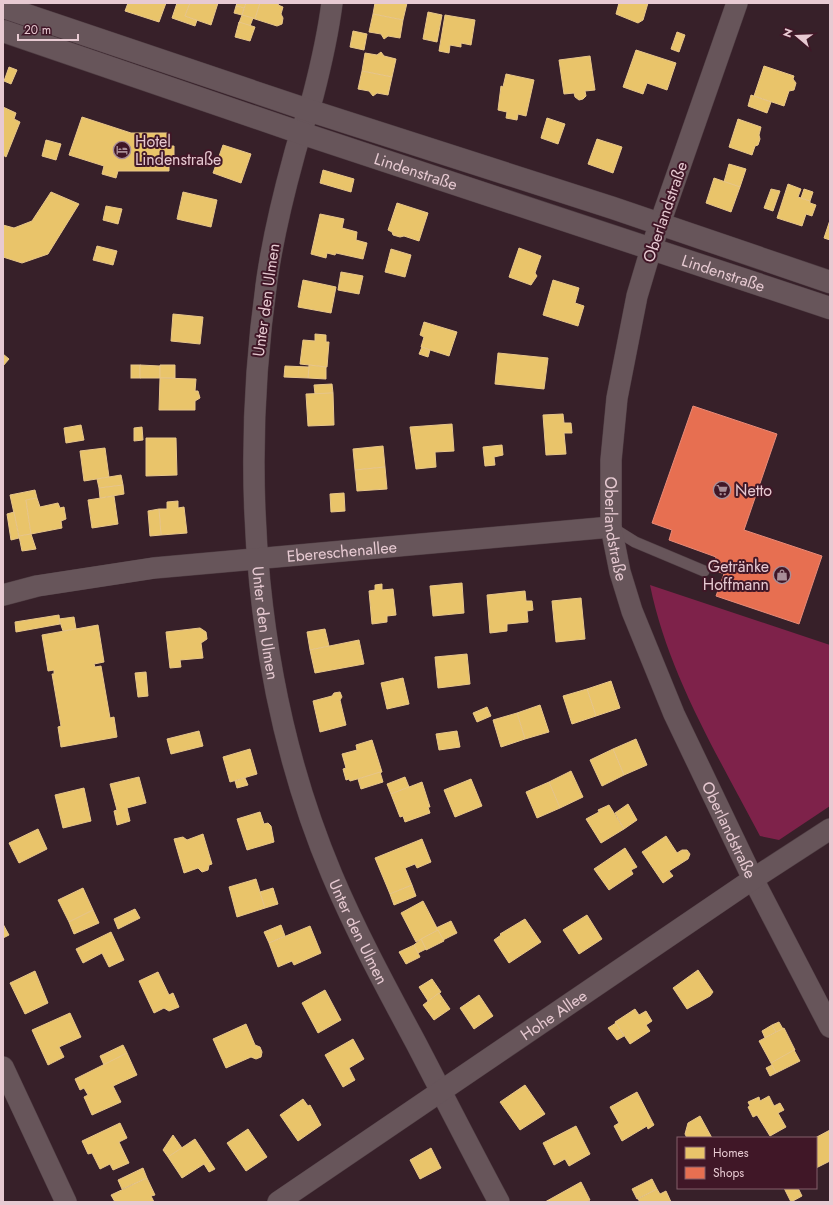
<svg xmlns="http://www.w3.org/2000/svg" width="833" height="1205" font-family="Jost,sans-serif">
<rect width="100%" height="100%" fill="#372029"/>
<path fill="#7e224a" d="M650,585L830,645V806L779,840L760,836C718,756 668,674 650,585Z"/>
<g fill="#e9c46a" stroke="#e8c689">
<path d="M128,3H166L159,22L125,11Z"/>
<path d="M177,3H190L185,16L197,20L195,26L172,18Z"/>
<path d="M190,3H218L211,25L185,16Z"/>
<path d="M237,3H246L244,8L236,6Z"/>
<path d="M246,3H260L255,19L242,15Z"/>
<path d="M260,3H279L278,5L283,7L281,14L283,18L282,24L277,26L255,19Z"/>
<path d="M375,3H407L403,20L373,14Z"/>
<path d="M619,3H648L643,20L638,23L616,14Z"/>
<path d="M236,6L244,8L242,15L234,13Z"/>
<path d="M428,12L442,15L437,42L423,39Z"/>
<path d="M373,14L403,20L400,38L388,36L384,39L381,34L369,32Z"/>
<path d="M242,15L253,18L250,26L239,23Z"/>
<path d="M445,15L475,20L471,45L461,43V47L450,45L449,53L439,51Z"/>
<path d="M239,22L255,27L250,41L235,37Z"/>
<path d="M353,31L367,34L364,50L350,47Z"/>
<path d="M677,32L685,35L679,52L671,49Z"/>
<path d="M636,50L676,63L667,90L647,83L643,94L623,87Z"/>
<path d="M381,52L384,56L396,59L392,77L362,71L365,53L377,55Z"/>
<path d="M590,56L595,90L585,91L586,96L583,99L579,100L575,97L574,93L564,94L559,60Z"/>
<path d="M764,66L794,76L793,79L796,83L794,90L789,91L784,106L754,96Z"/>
<path d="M9,67L17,70L11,84L4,81Z"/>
<path d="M362,71L392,77L388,95L377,93L373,96L369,91L358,89Z"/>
<path d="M506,74L534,80L526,116L518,114L517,120L506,118L507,112L498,110L501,86L503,87Z"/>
<path d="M751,95L771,102L767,113L748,106Z"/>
<path d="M3,107L16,113L14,119L20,122L6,157L3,155Z"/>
<path d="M82,117L131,133H169V146H174V159H169V171H118L116,178L102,174L104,166L69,155Z"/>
<path d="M547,118L565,124L558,144L541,138Z"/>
<path d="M738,119L761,127L759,135L760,139L758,145L755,146L752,155L729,147Z"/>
<path d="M597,139L622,147L613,173L588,164Z"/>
<path d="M46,140L61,144L56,160L42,156Z"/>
<path d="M223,145L251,154L241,183L213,173Z"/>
<path d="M729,164L746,169L740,187L724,182Z"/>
<path d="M323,170L354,179L351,192L320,183Z"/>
<path d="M714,178L740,187L731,212L706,203Z"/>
<path d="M788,184L801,189L798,197L810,201V203L816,205L812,216L806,214L802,226L777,218Z"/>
<path d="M771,189L780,191L773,211L764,208Z"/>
<path d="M804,189L813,192L810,201L801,198Z"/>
<path d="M51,192L79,204L48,254L22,263L3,257V225L14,228L32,221Z"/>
<path d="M183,192L217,200L211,227L177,219Z"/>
<path d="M397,203L428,213L419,241L404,236L400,237L393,235L392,232L388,230Z"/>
<path d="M106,206L122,209L118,224L103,220Z"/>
<path d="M320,214L344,219L342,228L357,232L356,240L367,243L363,259L336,253L335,255L327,253L326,258L311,254Z"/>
<path d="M830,220V240L824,238Z"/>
<path d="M97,246L117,251L113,265L93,260Z"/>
<path d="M519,248L541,256L535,273L537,276L531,285L509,277Z"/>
<path d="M391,249L411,255L405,277L385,272Z"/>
<path d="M341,272L363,276L359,294L338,290Z"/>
<path d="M303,280L336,287L331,313L298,307Z"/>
<path d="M553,280L579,288L575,303L584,306L578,326L543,315Z"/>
<path d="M173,314L203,317L200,344L171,341Z"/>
<path d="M424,322L457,332L449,356L421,347L424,337L420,335Z"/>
<path d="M315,334L326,335V342H329L327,367L300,364L303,340L315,341Z"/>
<path d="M422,347L430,350L428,357L419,354Z"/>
<path d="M498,353L548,358L544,389L495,384Z"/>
<path d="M3,354L9,359L3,366Z"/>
<rect x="131" y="365" width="9" height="13"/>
<path d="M140,365L160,366V378H140Z"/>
<path d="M175,365V378H160V365Z"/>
<path d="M309,365L326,367V379L308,378Z"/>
<path d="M285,366L309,367L308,378L284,377Z"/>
<path d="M160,378L196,379L195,391H198L200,398L195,401V410H159Z"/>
<path d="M332,384L333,393L315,394L314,385Z"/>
<path d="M333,393L334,425L308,426L306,394Z"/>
<path d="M563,414L564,423H571L572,433H564L566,454L546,455L543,415Z"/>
<path d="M452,424L454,451L435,452L436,467L416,469L410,427Z"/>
<path d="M81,425L84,440L66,443L64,428Z"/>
<path d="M142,427L143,440L134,441V428Z"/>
<path d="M146,438H176L177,475L146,476Z"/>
<path d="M502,445L503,455L494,457L495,465L485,466L483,447Z"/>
<path d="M383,446L385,467L355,470L353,449Z"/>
<path d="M105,448L109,477L84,481L80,451Z"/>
<path d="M385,467L387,489L357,491L355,470Z"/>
<path d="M121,475L123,485L99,488L97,479Z"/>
<path d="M123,485L124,494L100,498L99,488Z"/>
<path d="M35,490L37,498L26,500L31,534L19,536L10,495Z"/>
<path d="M344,493L345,511L331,512L330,494Z"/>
<path d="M114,496L118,524L92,528L88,500Z"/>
<path d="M37,498L40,507L58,503L60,508L64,507L66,519L61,521L62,528L31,534L26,500Z"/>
<path d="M178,501V508L184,507L187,533L161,535L159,509H167V502Z"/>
<path d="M159,509L161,535L150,536L148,511Z"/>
<path d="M14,512L19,538L11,540L7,514Z"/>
<path d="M31,534L36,549L22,551L19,536Z"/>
<path d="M462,583L464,613L433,616L430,586Z"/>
<path d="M382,584V590L393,589L396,615L387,616V622L372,624L369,591L375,590V585Z"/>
<path d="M525,591L526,601H532L533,610L527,611L528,622L507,624V631L490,633L487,595Z"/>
<path d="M581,598L585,639L556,642L552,601Z"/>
<path d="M59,615L60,624L16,632L15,622Z"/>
<path d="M74,617L76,629L63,631L59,619Z"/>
<path d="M98,625L104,662L94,664L95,667L101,666L110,718L114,717L117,737L61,747L58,727L61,726L52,674H54V670L48,671L42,635Z"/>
<path d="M200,628L206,632L207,639L201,643L203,658L180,660L181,667L170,668L166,632Z"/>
<path d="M325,629L329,646L310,650L307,632Z"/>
<path d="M359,640L364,664L315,673L310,650Z"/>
<path d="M467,654L470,684L438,688L435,657Z"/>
<path d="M146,672L148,696L138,697L135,673Z"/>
<path d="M403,678L409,704L387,709L381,683Z"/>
<path d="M611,681L620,708L596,716L587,689Z"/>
<path d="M587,689L596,716L572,724L563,696Z"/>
<path d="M340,692L342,697L340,700L346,725L320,732L313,701L332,696L334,693Z"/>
<path d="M540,705L549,732L525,739L517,713Z"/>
<path d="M487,707L491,716L477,722L473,713Z"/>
<path d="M517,713L525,739L501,747L493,720Z"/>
<path d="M199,731L203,746L171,754L167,739Z"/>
<path d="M457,731L460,747L439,750L436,734Z"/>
<path d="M636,739L647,765L624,775L613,749Z"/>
<path d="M372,740L382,772L350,781L349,779L346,780L343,769L346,768L342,754L357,750L356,745Z"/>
<path d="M250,749L257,774L230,782L223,757Z"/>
<path d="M613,749L624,775L602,786L590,760Z"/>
<path d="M571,771L583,797L560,808L549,782Z"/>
<path d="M380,772L383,782L361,789L358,779Z"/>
<path d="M139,777L146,803L127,808L130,821L117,825L114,811L117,810L110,784Z"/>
<path d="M405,777L409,787L391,794L387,784Z"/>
<path d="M245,778L248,785L237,788L235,781Z"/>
<path d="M471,779L482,806L455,817L444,790Z"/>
<path d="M422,782L430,807H428L430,813L405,822L403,816L400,817L391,794Z"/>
<path d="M549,782L560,808L537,818L526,792Z"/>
<path d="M84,788L91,821L63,828L55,795Z"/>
<path d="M628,804L637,820L624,829L615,813Z"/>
<path d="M609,805L624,829L601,843L586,819L599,812L598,810Z"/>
<path d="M260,812L264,824L268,823L271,826L274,842L247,850L237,819Z"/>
<path d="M38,829L47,849L19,863L9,843Z"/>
<path d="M203,834L212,864L209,865L208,870L202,872L198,868L184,873L174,839L183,837L187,840Z"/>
<path d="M666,836L677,853L682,850H687L690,854L688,859L669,871L673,876L663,883L642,852Z"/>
<path d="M422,839L431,862L417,868L415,864L405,868L412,885L390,894L375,858Z"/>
<path d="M625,848L637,867L631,870L633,874L609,890L594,869Z"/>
<path d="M256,879L265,908L237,917L229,887Z"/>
<path d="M412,885L416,896L394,905L390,894Z"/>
<path d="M83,888L93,910L69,922L58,900Z"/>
<path d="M273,888L278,904L265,908L260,892Z"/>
<path d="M423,901L438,930L416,942L401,913Z"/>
<path d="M135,909L140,918L118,929L114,919Z"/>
<path d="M93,910L99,923L74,934L69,922Z"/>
<path d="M587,915L602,939L579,954L563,930Z"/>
<path d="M525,919L541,942L509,963L494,940L501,935L500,934Z"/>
<path d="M451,921L457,933L443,940L436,928Z"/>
<path d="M3,924L9,935L3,938Z"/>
<path d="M281,925L285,936L269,943L264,932Z"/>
<path d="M310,926L321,953L294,965L292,961L278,967L269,943Z"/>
<path d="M438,930L444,941L426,950L421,939Z"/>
<path d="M111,932L124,960L109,967L102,953L83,963L76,949Z"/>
<path d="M421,939L426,949L418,953L414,945Z"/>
<path d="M414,945L420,957L406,964L399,952Z"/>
<path d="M698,970L713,992L710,996L687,1009L673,988Z"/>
<path d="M35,971L48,1003L25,1014L10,983Z"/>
<path d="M158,972L169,995L173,993L179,1007L169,1011L164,1008L154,1013L139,981Z"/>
<path d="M432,979L441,992L428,1001L419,987Z"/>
<path d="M325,990L341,1020L318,1033L302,1003Z"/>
<path d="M439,993L450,1009L434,1020L423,1005Z"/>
<path d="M479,995L493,1016L474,1029L460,1008Z"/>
<path d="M635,1009L639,1015L646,1011L652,1021L646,1025L650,1031L630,1044L615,1022Z"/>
<path d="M70,1013L81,1037L59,1047L64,1057L48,1065L32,1030Z"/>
<path d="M779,1022L783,1029L776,1032L772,1025Z"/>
<path d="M616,1023L624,1036L617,1040L608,1028Z"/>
<path d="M246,1024L255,1045L260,1047L262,1052L261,1057L256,1059L251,1057L226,1068L213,1039Z"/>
<path d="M772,1025L776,1032L765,1038L762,1031Z"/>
<path d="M784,1028L795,1050L771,1063L759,1041Z"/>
<path d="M353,1039L364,1059L349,1068L355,1080L343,1087L325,1055Z"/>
<path d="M123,1045L127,1053L104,1065L100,1056Z"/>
<path d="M794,1050L800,1061L776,1073L771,1063Z"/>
<path d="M127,1053L137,1075L113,1086L121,1102L92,1115L84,1097L88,1095L84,1088L80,1090L75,1079Z"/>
<path d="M772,1065L776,1073L770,1076L766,1068Z"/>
<path d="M525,1085L545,1114L520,1130L500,1102Z"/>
<path d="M637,1092L654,1125L648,1129L647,1126L622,1141L614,1126L619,1123L610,1107Z"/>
<path d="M769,1096L774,1106L780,1103L784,1110L778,1113L786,1127L770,1136L757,1115L753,1117L748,1107L750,1106L748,1102L759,1097L760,1101Z"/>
<path d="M303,1099L308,1106L310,1105L321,1125L298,1141L280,1115Z"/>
<path d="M700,1116L712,1138H687L685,1134L688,1123Z"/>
<path d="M120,1123L127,1138L119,1142L129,1163L113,1170L110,1164L100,1169L92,1153L88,1154L82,1141Z"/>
<path d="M576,1126L590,1154L569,1166L565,1159L554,1165L543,1143Z"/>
<path d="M248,1129L267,1157L246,1171L227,1143Z"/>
<path d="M830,1130V1161L816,1168L815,1138Z"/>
<path d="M173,1135L182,1148L168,1157L163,1150Z"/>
<path d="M195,1139L215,1169L209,1172L204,1164L182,1178L168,1157Z"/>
<path d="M431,1148L441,1168L420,1179L410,1160Z"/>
<path d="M143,1168L147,1178L122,1189L118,1180Z"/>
<path d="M147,1178L155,1195L151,1196L154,1202H115L111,1195Z"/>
<path d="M652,1179L657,1189L637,1199L632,1189Z"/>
<path d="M581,1182L590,1200L587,1202H545Z"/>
<path d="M784,1188H798L802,1196L791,1202Z"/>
<path d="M657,1189L660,1194L666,1191L671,1202H640L638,1199Z"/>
</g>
<path fill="#e76f51" stroke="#e78a78" d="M693,406L777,434L744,530L822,556L799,624L716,596L724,574L712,569L716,557L669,540L672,530L652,523Z"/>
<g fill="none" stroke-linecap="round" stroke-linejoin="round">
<defs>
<path id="lane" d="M611,527L635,542L704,571"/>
<g id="street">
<path id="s1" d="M332,3C328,34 321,65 313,96C307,116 299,136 294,156C283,196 273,238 267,279C239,477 254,690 332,875C357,934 387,989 417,1045C444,1097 471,1150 499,1202"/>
<path id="s2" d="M737,3L651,249L637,296L617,398L611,460V527L620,572L632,611L674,714L753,879L830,1027"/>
<path id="s3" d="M3,595L37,586L154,568L611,527"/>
<path d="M3,1067L66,1202"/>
<path id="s4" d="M278,1202L753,879L830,829"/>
</g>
<g id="secondary">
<path d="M3,7L308,110L613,208L830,282"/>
<path id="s5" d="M3,31L301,133L830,308"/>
</g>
</defs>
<use href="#lane" stroke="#503e44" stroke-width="12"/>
<use href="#street" stroke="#503e44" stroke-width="22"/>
<use href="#secondary" stroke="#503e44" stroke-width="23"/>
<use href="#lane" stroke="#67555a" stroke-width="11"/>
<use href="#street" stroke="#67555a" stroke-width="21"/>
<use href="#secondary" stroke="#67555a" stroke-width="22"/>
</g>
<defs>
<symbol id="hotel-ring" viewBox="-11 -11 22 22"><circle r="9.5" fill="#401727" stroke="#a98e97" stroke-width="1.5"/><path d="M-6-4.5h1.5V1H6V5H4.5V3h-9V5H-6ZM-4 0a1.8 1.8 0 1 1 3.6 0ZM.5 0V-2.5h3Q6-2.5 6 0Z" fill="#a98e97"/></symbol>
<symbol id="supermarket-ring" viewBox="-11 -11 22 22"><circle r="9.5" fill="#401727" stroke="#a98e97" stroke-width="1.5"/><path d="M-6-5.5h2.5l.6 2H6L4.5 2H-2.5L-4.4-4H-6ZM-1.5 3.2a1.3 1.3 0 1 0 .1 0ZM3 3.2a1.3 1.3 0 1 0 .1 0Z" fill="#a98e97"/></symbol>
<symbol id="shop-ring" viewBox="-11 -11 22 22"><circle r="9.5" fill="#401727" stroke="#a98e97" stroke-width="1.5"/><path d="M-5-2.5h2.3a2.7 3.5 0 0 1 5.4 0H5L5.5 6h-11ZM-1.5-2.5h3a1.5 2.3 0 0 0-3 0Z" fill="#a98e97"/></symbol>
</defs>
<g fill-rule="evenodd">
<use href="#hotel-ring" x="112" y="140" width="20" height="20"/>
<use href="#supermarket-ring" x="712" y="480" width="20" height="20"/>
<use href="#shop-ring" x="772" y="565" width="20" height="20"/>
</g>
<g text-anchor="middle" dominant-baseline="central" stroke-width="4" stroke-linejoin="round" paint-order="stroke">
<g font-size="16" fill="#e7cad2" stroke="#401727" text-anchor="start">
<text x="135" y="141">Hotel<tspan x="135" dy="18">Lindenstraße</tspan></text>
<text x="735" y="490">Netto</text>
<text x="769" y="566" text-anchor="end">Getränke<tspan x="769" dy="18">Hoffmann</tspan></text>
</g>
<g font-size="16" fill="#e7cad2" stroke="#401727">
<text stroke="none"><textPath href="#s5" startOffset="436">Lindenstraße</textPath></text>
<text transform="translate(665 212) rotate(-71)">Oberlandstraße</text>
<text stroke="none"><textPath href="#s5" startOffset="760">Lindenstraße</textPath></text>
<text transform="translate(266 300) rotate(-82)">Unter den Ulmen</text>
<text stroke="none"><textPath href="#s2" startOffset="545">Oberlandstraße</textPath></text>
<text stroke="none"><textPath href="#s3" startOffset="342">Ebereschenallee</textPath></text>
<text stroke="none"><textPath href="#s1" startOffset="629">Unter den Ulmen</textPath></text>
<text stroke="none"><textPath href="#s2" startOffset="869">Oberlandstraße</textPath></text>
<text stroke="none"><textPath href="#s1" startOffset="953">Unter den Ulmen</textPath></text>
<text stroke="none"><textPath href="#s4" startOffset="333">Hohe Allee</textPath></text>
</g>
</g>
<rect width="833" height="1205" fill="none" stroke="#e7cad2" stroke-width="8"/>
<rect x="677" y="1137" width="140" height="52" fill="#401727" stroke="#835f6b"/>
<rect x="685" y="1147" width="20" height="12" fill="#e9c46a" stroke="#835f6b"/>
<text x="713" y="1157" font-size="12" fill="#e7cad2">Homes</text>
<rect x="685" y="1167" width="20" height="12" fill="#e76f51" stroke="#835f6b"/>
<text x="713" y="1177" font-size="12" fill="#e7cad2">Shops</text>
<g transform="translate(797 36) rotate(289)" stroke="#401727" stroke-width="3" paint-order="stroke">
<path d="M0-3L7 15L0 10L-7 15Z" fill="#e7cad2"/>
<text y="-6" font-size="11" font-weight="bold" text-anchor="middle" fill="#e7cad2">N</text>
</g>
<path d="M18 34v6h60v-6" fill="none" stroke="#e7cad2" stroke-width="2"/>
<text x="24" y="34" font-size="12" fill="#e7cad2" stroke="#401727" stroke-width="3" paint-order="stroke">20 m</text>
</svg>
